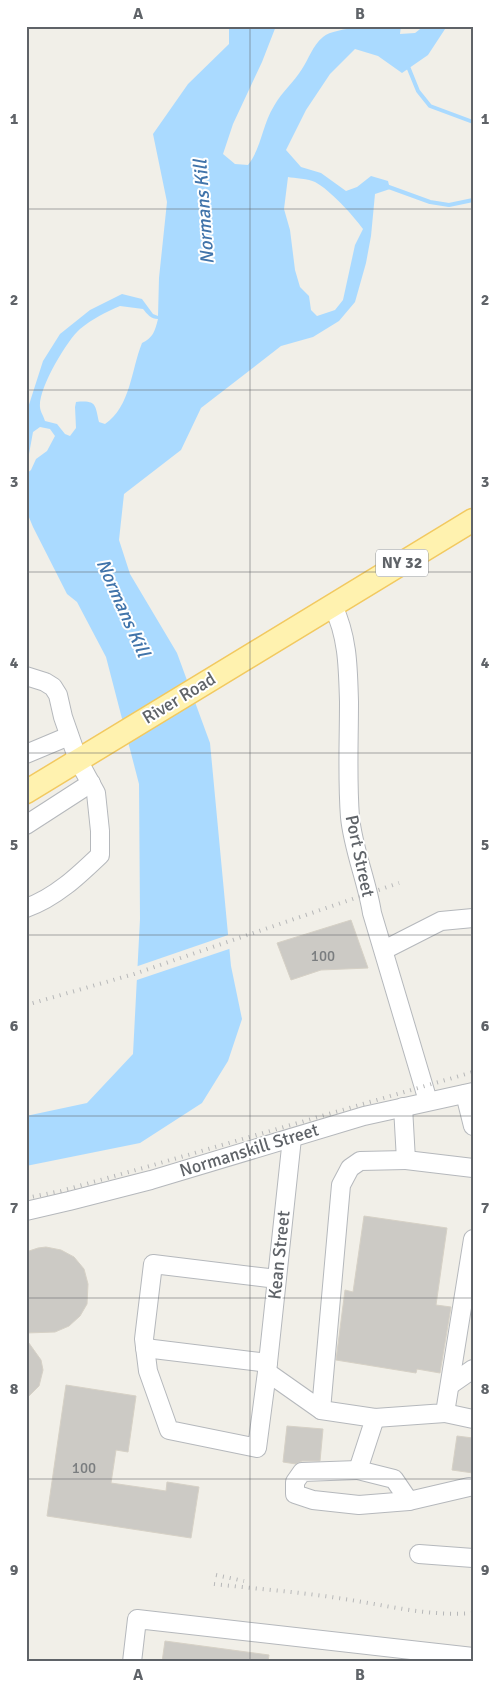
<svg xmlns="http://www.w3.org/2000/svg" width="499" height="1688" font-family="Signika,sans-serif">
<rect width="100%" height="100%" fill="#f1efe8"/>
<path fill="#aadaff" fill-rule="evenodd" d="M229,26H276L262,62L233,124L223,154L235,164L248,165C262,147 262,125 274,106C281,93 294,82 302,69C309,59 312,46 323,37C336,26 383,26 401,26L400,34L415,33L424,26H447L428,55L402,73L378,56L355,49L330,74L306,110L286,150L301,167L321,173L346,191L357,187L371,176L388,181L390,189L375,194L371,236L366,263L355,302L339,321L313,337L281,346L201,408L181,450L124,494L119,540L130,574L177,653L210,743L231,966L242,1019L228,1061L202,1103L140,1143L26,1166V1116L87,1103L133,1054L140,919L139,784L106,657L77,602L67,594L33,527L26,510V414L43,361L60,334L90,310L122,294L142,299L153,314L158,316L159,278L167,202L153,134L188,84L229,44ZM288,177C294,178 309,179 315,182C330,190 353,215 363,229L355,245L343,300L335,310L317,316L311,310L309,296L300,287L295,270L290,230L284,209ZM120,306L143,309C147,314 151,319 158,319C155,331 153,338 142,343C131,370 131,406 105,424L99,422C95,405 97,400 76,402L75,407L76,428L70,436L65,434L57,424L45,421C44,417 40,411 40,407C38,389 67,340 80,329C92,319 106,312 120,306ZM40,427L50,429L55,436L47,451L36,459L31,470L27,473V465L33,432Z"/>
<path fill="#f1efe8" d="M231,934L232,948L134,981L135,967Z"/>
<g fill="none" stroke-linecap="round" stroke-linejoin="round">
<g stroke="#aadaff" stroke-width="4">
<path d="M407,64L418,91L430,106L473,122"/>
<path d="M386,186L430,202L449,205L473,200"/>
</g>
</g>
<g fill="#cccac5" stroke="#d6d1c6">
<path d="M351,920L368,968L321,970L291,980L277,943Z"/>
<path d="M364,1216L447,1228L436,1305L451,1307L440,1373L417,1369L416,1373L336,1360L345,1290L353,1292Z"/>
<path d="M46,1247L61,1250L74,1257L84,1269L88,1284L87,1304L80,1316L69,1326L55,1332L26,1333V1252L38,1248Z"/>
<path d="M26,1339L41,1360L43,1370L39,1386L26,1399Z"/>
<path d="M66,1385L136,1396L128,1452L116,1450L111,1483L166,1491L167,1482L199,1487L191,1538L47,1516Z"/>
<path d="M287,1426L323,1429L320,1461H302L296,1464L283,1462Z"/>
<path d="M457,1436L473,1438V1473L452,1470Z"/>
<path d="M165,1641L269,1655L268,1662H162Z"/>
</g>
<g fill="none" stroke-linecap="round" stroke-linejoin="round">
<defs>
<g id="minor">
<path d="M333,606C348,637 348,668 349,702C349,740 347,779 350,817C353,849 367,881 372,913L428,1101"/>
<path d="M26,676L45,682L53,687L58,695L63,717L78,760L96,793L100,831V855C78,876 55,898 26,908"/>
<path d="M26,754L69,736"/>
<path d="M26,825L91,783"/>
<path d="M384,950L441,921L473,918"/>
<path d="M465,1094L473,1126"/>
<path d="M406,1160L473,1168"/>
<path d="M26,1211L69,1201L151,1180L364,1116L473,1092"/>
<path d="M277,1279L153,1264L144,1339L148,1371L169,1430L257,1448L267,1372L292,1138"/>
<path d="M145,1348L268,1363"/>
<path d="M267,1372L321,1410L341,1185L350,1168L360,1161L406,1160L403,1107"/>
<path d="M450,1385L473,1369"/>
<path d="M321,1410L375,1418L445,1413L473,1239"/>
<path d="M445,1413L473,1419"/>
<path d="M375,1418L358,1470L394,1479L409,1501L469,1487"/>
<path d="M358,1470L302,1472L295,1482V1494L313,1500L359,1505L409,1501"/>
<path d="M419,1554L473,1558"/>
<path d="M132,1662L137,1619L473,1657"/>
</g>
<path id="major" d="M26,792L473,520"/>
</defs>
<use href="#minor" stroke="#b5b8bc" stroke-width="20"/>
<use href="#major" stroke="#f2c960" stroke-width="25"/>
<use href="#minor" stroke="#fff" stroke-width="18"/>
<use href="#major" stroke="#fff2af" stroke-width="22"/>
<g stroke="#b6b7b8" stroke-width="4" stroke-dasharray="1 6" stroke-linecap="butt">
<path d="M26,1005L134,974L399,883"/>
<path d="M26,1198L61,1191L143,1168L473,1072"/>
<path d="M216,1575L244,1581"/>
<path d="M214,1584C257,1589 301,1592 344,1599C386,1605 430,1617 473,1613"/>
</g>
</g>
<path fill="none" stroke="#5f6368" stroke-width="1" stroke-opacity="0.55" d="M250,26V1662M26,209H473M26,390H473M26,572H473M26,753H473M26,935H473M26,1116H473M26,1298H473M26,1479H473"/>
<g text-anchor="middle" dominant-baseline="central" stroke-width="4" stroke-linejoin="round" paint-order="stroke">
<g font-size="15" fill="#7a7d7f">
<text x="323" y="956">100</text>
<text x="84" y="1468">100</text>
</g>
<rect fill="#fff" stroke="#8f9295" stroke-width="1" x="376" y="549.5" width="52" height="27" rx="4"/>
<g font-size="16" font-weight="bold" fill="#5f6368">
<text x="402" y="563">NY 32</text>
</g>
<g font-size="18" fill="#5f6368" stroke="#fff">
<text transform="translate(179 698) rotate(-31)">River Road</text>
<text transform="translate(360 856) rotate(78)">Port Street</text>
<text transform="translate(249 1150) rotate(-17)">Normanskill Street</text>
<text transform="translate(279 1255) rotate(-84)">Kean Street</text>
</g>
<g font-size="19" font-style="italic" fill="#4174aa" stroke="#fff">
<text transform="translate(204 212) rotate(-94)">Normans Kill</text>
<text transform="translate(123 608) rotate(66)">Normans Kill</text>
</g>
</g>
<rect width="499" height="1688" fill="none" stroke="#ffffff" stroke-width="55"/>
<rect x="28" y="28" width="444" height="1632" fill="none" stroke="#5f6368" stroke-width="2"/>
<g font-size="16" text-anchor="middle" font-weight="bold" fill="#5f6368">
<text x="138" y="19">A</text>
<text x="360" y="19">B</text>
<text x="14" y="124">1</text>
<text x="485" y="124">1</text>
<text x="14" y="305">2</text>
<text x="485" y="305">2</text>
<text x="14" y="487">3</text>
<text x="485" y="487">3</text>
<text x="14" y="668">4</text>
<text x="485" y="668">4</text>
<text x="14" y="850">5</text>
<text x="485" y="850">5</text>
<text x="14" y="1031">6</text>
<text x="485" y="1031">6</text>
<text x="14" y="1213">7</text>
<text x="485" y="1213">7</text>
<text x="14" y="1394">8</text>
<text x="485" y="1394">8</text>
<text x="14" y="1575">9</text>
<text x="485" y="1575">9</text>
<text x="138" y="1680">A</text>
<text x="360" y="1680">B</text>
</g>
</svg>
